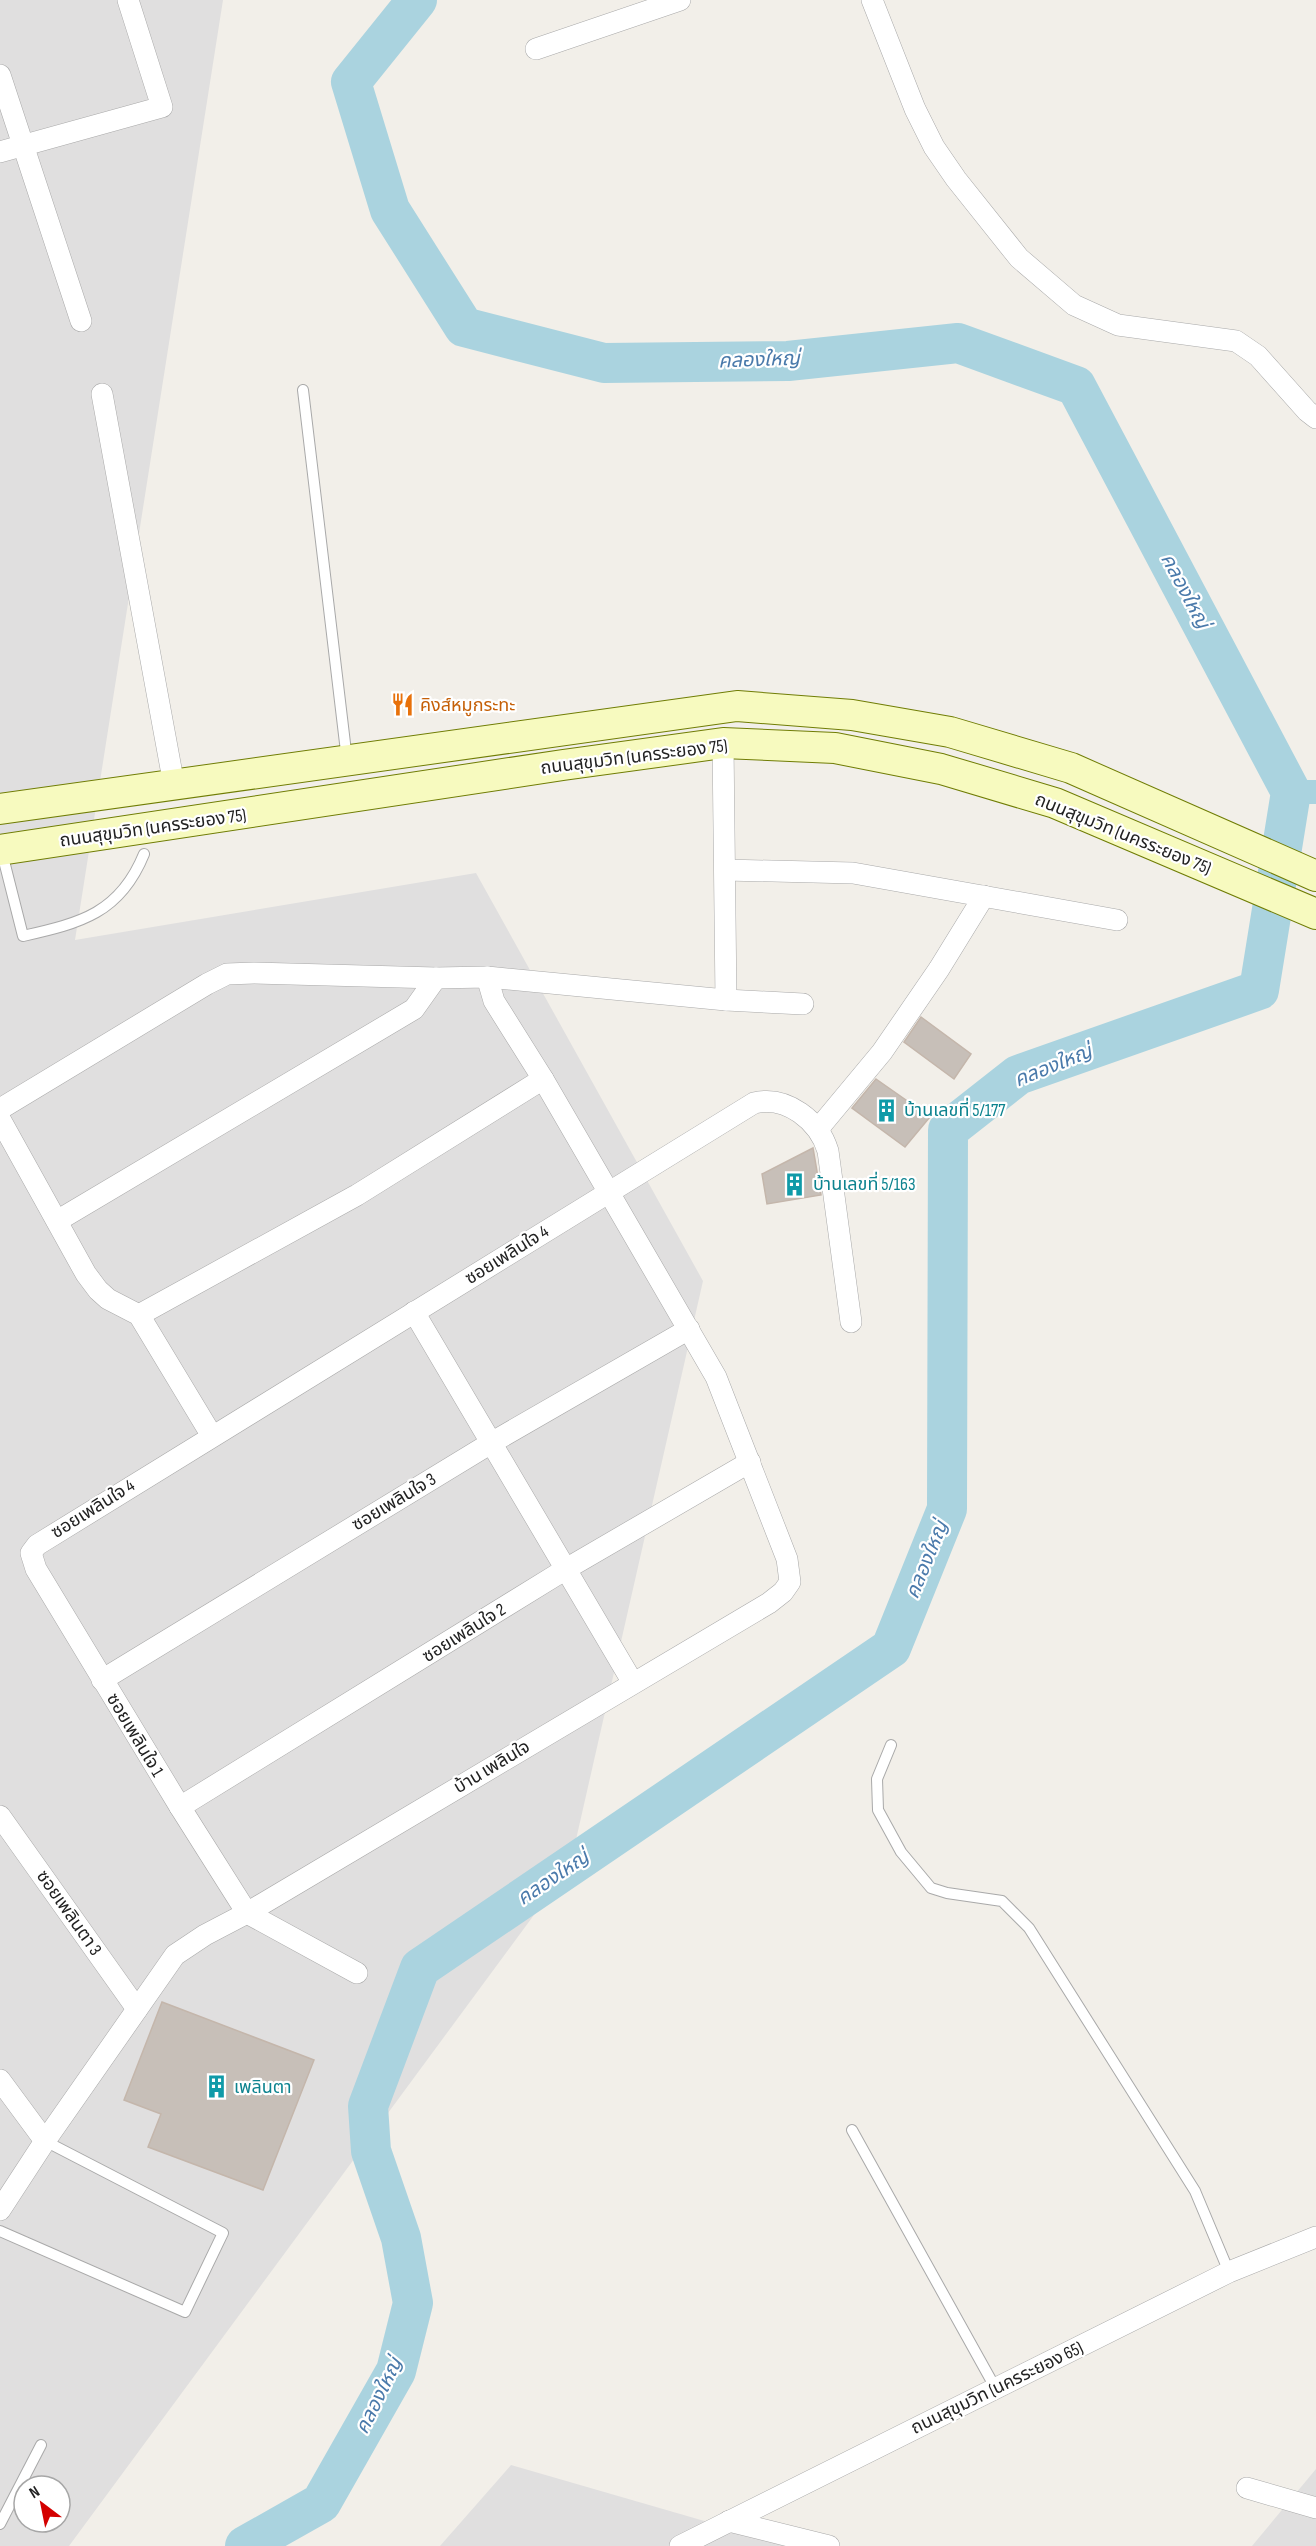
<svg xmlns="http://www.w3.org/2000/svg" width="1316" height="2546" font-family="'Sofia Sans Condensed','Noto Sans Thai',sans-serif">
<rect width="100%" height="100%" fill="#f2efe9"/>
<g fill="#e0dfdf" fill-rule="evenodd">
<path d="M0,0H223L75,940L476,873L703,1281L570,1866L69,2546H0ZM24,2486H60V2522H24Z"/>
<path d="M511,2465L791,2546H440Z"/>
<path d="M1316,2469V2546H1252Z"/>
</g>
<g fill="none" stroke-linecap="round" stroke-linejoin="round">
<path stroke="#aad3df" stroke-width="24" d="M1291,792H1316"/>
<path stroke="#aad3df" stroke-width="40" d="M245,2546L321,2503L396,2371L413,2303L401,2238L371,2151L368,2106L420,1968L891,1648L947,1509L948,1130L1018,1075L1259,990L1291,792L1076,386L958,343L788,361L604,363L464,327L390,210L351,82L417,0"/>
</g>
<g fill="#c7bfb8" stroke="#c4b6ab" stroke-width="1.5">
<path d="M921,1017L971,1054L954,1079L904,1042Z"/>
<path d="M876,1079L930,1117L905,1147L852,1108Z"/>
<path d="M813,1148L821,1195L767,1204L762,1174Z"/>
<path d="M162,2002L314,2060L263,2190L148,2147L161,2114L124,2100Z"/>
</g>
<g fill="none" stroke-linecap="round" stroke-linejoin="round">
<defs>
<g id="lane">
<path d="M303,390L347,760"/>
<path d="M2,853L23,936C81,923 120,913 144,854"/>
<path d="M891,1745L877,1779L878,1810L901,1852L931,1888L947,1893L1002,1901L1029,1928L1195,2191L1229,2272"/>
<path d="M852,2130L996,2389"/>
<path d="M0,2231L185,2312L223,2233L45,2141"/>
<path d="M0,2524L41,2445"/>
</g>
<g id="street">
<path d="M872,0L915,109L934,147L956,179L1019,258L1074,305L1118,325L1236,341L1258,356L1307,411L1316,418"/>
<path d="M536,49L680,0"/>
<path d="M0,75L81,321"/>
<path d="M0,152L162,107L128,0"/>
<path d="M102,394L174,785"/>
<path d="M723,743L726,1000"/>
<path d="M725,870L853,873L1117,920"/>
<path d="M0,1109L207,984L227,974L254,973L436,978L487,977L726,1000L803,1004"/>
<path d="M0,1119L86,1274L98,1290L108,1299L139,1315L212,1436"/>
<path d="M818,1129L882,1052L939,969L984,896"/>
<path d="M57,1221L414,1009L436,978"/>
<path d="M414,1312L633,1683"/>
<path d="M139,1315L357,1195L543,1079"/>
<path d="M102,1680L491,1443L689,1329"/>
<path d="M180,1807L566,1569L750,1462"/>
<path d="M0,1816L137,2009"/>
<path d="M357,1973L247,1913L180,1807L36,1569L31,1553L37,1545L754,1103C787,1095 819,1121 828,1151L851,1322"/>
<path d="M0,2080L45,2141"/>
<path d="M0,2210L45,2141L175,1955L205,1935L247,1913L769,1603L783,1592L790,1582L787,1559L716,1377L543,1079L494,1001L487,977"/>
<path d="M1247,2488L1316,2508"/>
<path d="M729,2521L829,2546"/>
<path d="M680,2546L1229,2272L1316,2237"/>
</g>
<g id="secondary">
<path d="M0,809L737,706L852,715L950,732L1071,768L1316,876"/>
<path d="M0,850L563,765L723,743L835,748L941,769L1055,803L1316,914"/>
</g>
</defs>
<use href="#lane" stroke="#a9a9a9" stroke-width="12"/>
<use href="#street" stroke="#a9a9a9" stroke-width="22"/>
<use href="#secondary" stroke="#707d05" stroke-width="32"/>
<use href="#lane" stroke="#fff" stroke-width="10"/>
<use href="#street" stroke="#fff" stroke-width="21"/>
<use href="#secondary" stroke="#f7fabf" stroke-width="30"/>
</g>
<defs>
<symbol id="restaurant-bare" viewBox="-9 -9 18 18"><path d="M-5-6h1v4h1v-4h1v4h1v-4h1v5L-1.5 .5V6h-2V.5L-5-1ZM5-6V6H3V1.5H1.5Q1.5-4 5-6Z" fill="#e8710a" stroke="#fff" stroke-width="2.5" paint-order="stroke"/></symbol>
<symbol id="building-bare" viewBox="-9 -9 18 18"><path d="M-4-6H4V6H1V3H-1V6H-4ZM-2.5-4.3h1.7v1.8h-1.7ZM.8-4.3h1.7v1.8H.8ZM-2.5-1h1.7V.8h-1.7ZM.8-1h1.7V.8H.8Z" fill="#0f9aa8" stroke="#fff" stroke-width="2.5" paint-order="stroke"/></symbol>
</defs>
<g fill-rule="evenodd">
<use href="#restaurant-bare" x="386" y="688" width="33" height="33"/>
<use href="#building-bare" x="870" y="1094" width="33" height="33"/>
<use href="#building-bare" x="778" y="1168" width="33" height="33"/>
<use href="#building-bare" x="200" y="2070" width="33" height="33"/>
</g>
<g text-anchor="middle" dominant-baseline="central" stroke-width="4.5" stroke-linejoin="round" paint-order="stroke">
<g font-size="18" fill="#c56008" stroke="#fff" text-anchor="start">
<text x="420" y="705">คิงส์หมูกระทะ</text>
</g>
<g font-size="18" fill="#222" stroke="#fff">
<text transform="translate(634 757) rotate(-7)">ถนนสุขุมวิท (นครระยอง 75)</text>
<text transform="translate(153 828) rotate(-8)">ถนนสุขุมวิท (นครระยอง 75)</text>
<text transform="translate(1123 834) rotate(22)">ถนนสุขุมวิท (นครระยอง 75)</text>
<text transform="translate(507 1255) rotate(-32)">ซอยเพลินใจ 4</text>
<text transform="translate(394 1502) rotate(-31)">ซอยเพลินใจ 3</text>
<text transform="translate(93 1509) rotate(-32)">ซอยเพลินใจ 4</text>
<text transform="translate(464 1633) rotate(-32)">ซอยเพลินใจ 2</text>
<text transform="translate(135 1735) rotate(59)">ซอยเพลินใจ 1</text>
<text transform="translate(492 1767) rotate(-31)">บ้าน เพลินใจ</text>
<text transform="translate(69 1913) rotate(55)">ซอยเพลินตา 3</text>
<text transform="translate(997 2388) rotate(-26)">ถนนสุขุมวิท (นครระยอง 65)</text>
</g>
<g font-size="18" fill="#0d838f" stroke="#fff" text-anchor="start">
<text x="904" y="1110">บ้านเลขที่ 5/177</text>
<text x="813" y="1184">บ้านเลขที่ 5/163</text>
<text x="234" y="2087">เพลินตา</text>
</g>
<g font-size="20" font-style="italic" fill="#4a7aab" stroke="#fff">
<text transform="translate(759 360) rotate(-2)">คลองใหญ่</text>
<text transform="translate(1185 591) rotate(62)">คลองใหญ่</text>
<text transform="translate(1053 1066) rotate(-22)">คลองใหญ่</text>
<text transform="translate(927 1560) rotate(-68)">คลองใหญ่</text>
<text transform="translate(553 1878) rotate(-34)">คลองใหญ่</text>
<text transform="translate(379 2396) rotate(-64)">คลองใหญ่</text>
</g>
</g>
<g transform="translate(42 2504) rotate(328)"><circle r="28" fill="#ffffff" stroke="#a7a7a7" stroke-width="1.5"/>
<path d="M0-4.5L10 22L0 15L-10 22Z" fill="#d40000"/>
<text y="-9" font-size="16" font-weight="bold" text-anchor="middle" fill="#222222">N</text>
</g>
</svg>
